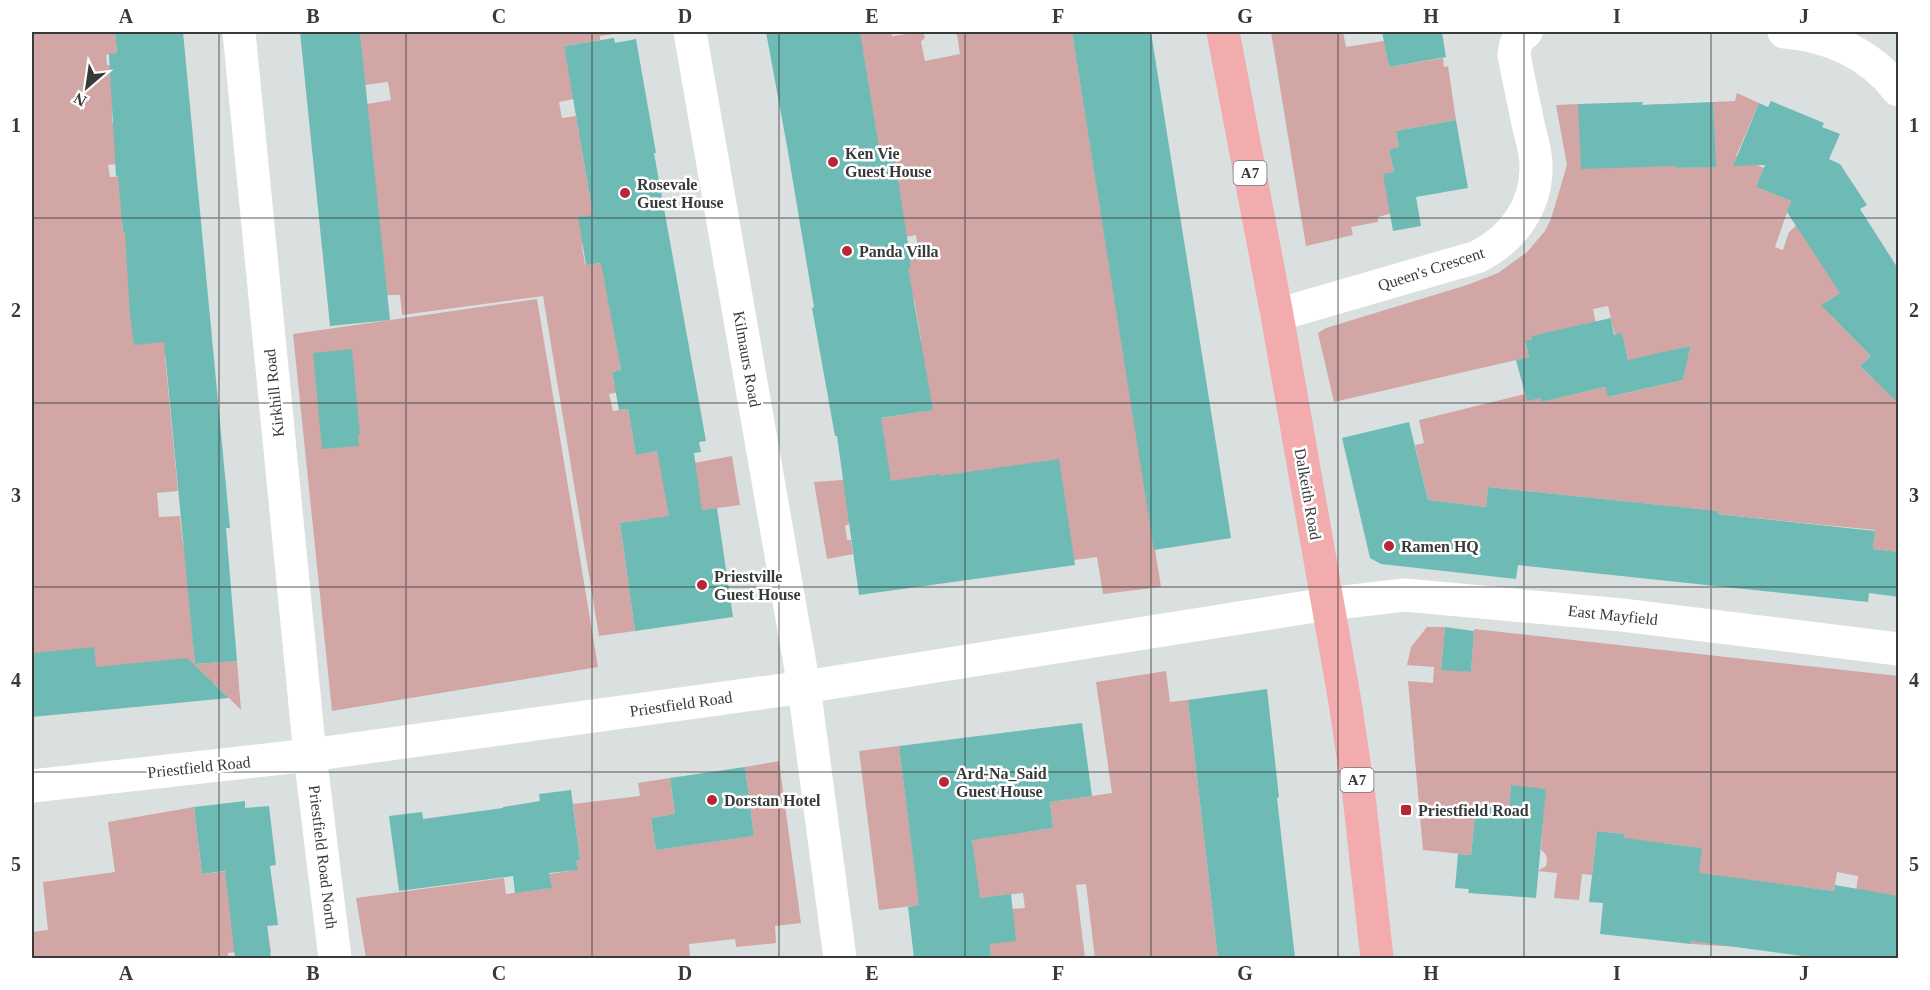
<svg xmlns="http://www.w3.org/2000/svg" width="1930" height="990" font-family="Georgia,serif">
<rect width="100%" height="100%" fill="#dae0df"/>
<g fill="#d1a6a5">
<path d="M32,32H115L117,53L106,55L107,65H118L123,109L112,110V121L129,163L108,165L110,177L130,176L134,220L122,222L123,232L135,231L128,278L134,344L180,340L165,357L178,491L157,493L159,517L180,516L183,544L228,553L229,568L187,572L195,664L237,661L241,710L214,683L96,668L60,659L32,662Z"/>
<path d="M360,32H613L614,34L600,36V40L564,46L574,99L559,102L562,118L576,116L593,215L582,246L585,265L602,263L621,370L612,372L614,384L625,391L609,394L613,411L628,409L636,455L657,451L661,469L732,456L740,505L687,512L689,527L649,519L620,523L635,631L599,636L543,296L402,315L400,295H387L367,104L391,100L388,82L365,85Z"/>
<path d="M837,32H891L892,36L923,32L925,37L921,42L925,61L960,54L957,35L952,32H1072L1161,587L1103,594L1097,557L1074,560L944,504L940,475L845,526L847,540H851L853,554L827,559L814,482L855,479L877,419L932,410L925,366L899,370L894,345L921,340L914,299L859,309L855,276L911,267L909,250L918,249L916,235L906,237L897,178L907,177L906,166L895,167L892,151L837,160L811,142L876,131L863,52L841,55Z"/>
<path d="M1271,32H1343L1346,47L1384,41L1389,67L1443,58L1444,67L1448,66L1456,120L1396,131L1399,147L1389,149L1394,172L1393,213L1378,217V222L1351,227L1353,235L1306,246Z"/>
<path d="M1737,93L1759,103L1736,156L1764,168L1756,187L1791,201L1775,247L1783,250L1789,232L1822,203L1840,293L1824,303L1832,316L1871,356L1860,366L1873,379L1898,368V429L1896,431L1898,434V552L1873,549L1875,530L1717,514V511L1488,487L1486,507L1428,500L1415,445L1424,443L1419,420L1525,394L1540,398L1541,402L1605,387L1609,397L1683,380L1689,346L1629,363L1622,334L1615,335L1608,306L1593,309L1596,324L1531,336L1532,339L1525,342L1529,357L1334,402L1318,333L1326,328L1467,285L1498,273L1527,252L1545,231L1551,219L1567,165L1556,105L1578,104L1644,141L1642,105L1665,104L1675,136L1676,168L1707,167L1714,134L1713,102L1735,101Z"/>
<path d="M537,299L598,667L332,711L293,334Z"/>
<path d="M1427,627H1445L1441,669L1471,672L1474,629L1898,676V896L1867,891L1856,958H1848L1858,876L1837,872L1834,891L1748,880L1739,947L1691,944L1701,848L1663,843L1622,855L1624,834L1597,831L1592,875L1582,874L1579,900L1554,898L1557,873L1538,871L1546,866C1548,859 1547,854 1541,850L1545,789L1511,786L1509,808L1476,805L1471,855L1423,850L1408,681L1433,683L1434,667L1407,665L1411,647Z"/>
<path d="M1166,671L1170,702L1188,700L1218,958H1095L1086,884L1076,885L1085,958H991L990,944L1012,909L1025,908L1023,893L879,910L859,751L899,746L913,855L973,848L968,806L1026,832L1053,828L1050,802L1112,793L1096,682Z"/>
<path d="M779,761L801,923L775,926L776,943L736,947L735,939L689,944L690,958H366L356,898L504,878L506,894L551,888L549,874L577,870L576,861L580,860L573,804L640,796L638,783L670,778L675,814L651,818L656,850L754,836L745,767Z"/>
<path d="M194,807L202,874L238,870L267,926L271,952L249,954L248,951L228,953V958H32V932L48,930L43,882L115,872L108,822Z"/>
</g>
<g fill="#6ebbb5">
<path d="M115,32H183L230,528H226L237,661L195,664L164,342L134,345L130,316L125,232H123L118,176L116,177L109,54L117,53Z"/>
<path d="M300,32H360L390,320L330,326Z"/>
<path d="M766,32H860L880,153L892,151L896,167L909,250L911,267L908,268L933,410L881,418L891,481L940,474V476L1059,459L1075,565L859,595L837,436H835L812,308L814,307L787,146Z"/>
<path d="M1072,32H1151L1231,538L1154,550Z"/>
<path d="M1382,32H1442L1446,57L1389,67Z"/>
<path d="M614,38L615,43L636,39L656,153H654L706,441L699,442L701,452L694,453L702,510L717,508L733,617L635,631L620,523L669,516L657,451L636,455L628,409L619,410L612,372L621,370L601,263L586,265L578,217L593,215L564,46Z"/>
<path d="M1771,101L1824,123L1822,127L1840,134L1829,159L1840,164L1867,205L1860,209L1899,270V404L1860,366L1871,356L1821,305L1840,293L1787,212L1791,201L1756,187L1765,165L1733,166L1759,103L1768,107Z"/>
<path d="M1643,102L1642,105L1713,102L1716,167L1676,168V166L1581,169L1578,104Z"/>
<path d="M1456,120L1468,188L1416,197L1421,226L1393,231L1383,174L1394,172L1389,149L1399,147L1396,131Z"/>
<path d="M1611,318L1614,335L1622,333L1628,360L1690,346L1683,380L1608,397L1605,387L1541,402L1540,398L1527,401L1516,360L1529,357L1525,341L1532,339L1531,336Z"/>
<path d="M352,349L360,435L358,434L359,446L322,449L313,353Z"/>
<path d="M1409,422L1428,500L1486,507L1488,487L1718,511L1717,514L1875,531L1873,549L1899,552V597L1869,593L1868,602L1518,565L1516,579L1381,564L1370,558L1342,438Z"/>
<path d="M1445,627L1474,631L1471,672L1441,670Z"/>
<path d="M94,647L96,667L187,658L229,698L32,717V653Z"/>
<path d="M1267,689L1279,797L1277,798L1295,958H1218L1188,700Z"/>
<path d="M1082,723L1092,796L1050,802L1053,828L972,840L980,898L1011,894L1016,941L990,944L991,958H914L908,907L919,905L899,746Z"/>
<path d="M745,767L754,836L656,850L651,818L675,814L670,778Z"/>
<path d="M1511,785L1546,789L1536,898L1468,893L1469,889L1455,888L1458,854L1471,855L1476,805L1509,808Z"/>
<path d="M571,790L580,860L576,861L578,870L549,873L552,888L515,893L513,876L399,891L389,816L422,812L423,819L503,808V807L540,801L539,794Z"/>
<path d="M245,801V808L269,806L276,865L270,866L278,925L267,926L271,958H235L225,871L202,874L194,807Z"/>
<path d="M1597,831L1624,834V838L1702,848L1699,873L1834,891L1835,885L1899,896V958H1818L1691,941V944L1600,934L1603,903L1589,902Z"/>
</g>
<g fill="none" stroke-linecap="round" stroke-linejoin="round">
<g stroke="#fff" stroke-width="33">
<path d="M239,32L310,755L335,958"/>
<path d="M690,32L804,687L840,958"/>
<path d="M1784,32C1828,35 1871,54 1898,90"/>
<path d="M1277,315L1477,257C1513,239 1537,206 1536,165C1536,150 1530,134 1527,119C1523,98 1518,77 1514,55C1515,44 1517,38 1526,32"/>
<path d="M32,786L310,755L804,687L1327,604L1405,595L1622,615L1898,649"/>
</g>
<path stroke="#f2acae" stroke-width="33" d="M1223,32L1277,315L1345,702L1359,796L1377,958"/>
</g>
<path fill="none" stroke="#383a3a" stroke-width="1.5" stroke-opacity="0.55" d="M219,32V958M406,32V958M592,32V958M779,32V958M965,32V958M1151,32V958M1338,32V958M1524,32V958M1711,32V958M32,218H1898M32,403H1898M32,587H1898M32,772H1898"/>
<g fill="#b72639" stroke="#fff" stroke-width="2">
<circle cx="833" cy="162" r="6"/>
<circle cx="625" cy="193" r="6"/>
<circle cx="847" cy="251" r="6"/>
<circle cx="1389" cy="546" r="6"/>
<circle cx="702" cy="585" r="6"/>
<circle cx="944" cy="782" r="6"/>
<circle cx="712" cy="800" r="6"/>
<rect x="1400" y="804" width="12" height="12" rx="3"/>
</g>
<g text-anchor="middle" dominant-baseline="central" stroke-width="5" stroke-linejoin="round" paint-order="stroke">
<g fill="#fff" stroke="#747575" stroke-width="1.5">
<rect x="1233.5" y="161" width="33" height="24" rx="4.5"/>
<rect x="1340.5" y="768" width="33" height="24" rx="4.5"/>
</g>
<g font-size="15" font-weight="bold" fill="#383a3a">
<text x="1250" y="173">A7</text>
<text x="1357" y="780">A7</text>
</g>
<g font-size="16" font-weight="bold" fill="#383a3a" stroke="#fff" text-anchor="start">
<text x="845" y="153">Ken Vie<tspan x="845" dy="18">Guest House</tspan></text>
<text x="637" y="184">Rosevale<tspan x="637" dy="18">Guest House</tspan></text>
<text x="859" y="251">Panda Villa</text>
<text x="1401" y="546">Ramen HQ</text>
<text x="714" y="576">Priestville<tspan x="714" dy="18">Guest House</tspan></text>
<text x="956" y="773">Ard-Na_Said<tspan x="956" dy="18">Guest House</tspan></text>
<text x="724" y="800">Dorstan Hotel</text>
<text x="1418" y="810">Priestfield Road</text>
</g>
<g font-size="16" fill="#383a3a" stroke="#fff">
<text transform="translate(1431 269) rotate(-18)">Queen's Crescent</text>
<text transform="translate(747 359) rotate(80)">Kilmaurs Road</text>
<text transform="translate(274 393) rotate(-96)">Kirkhill Road</text>
<text transform="translate(1308 494) rotate(80)">Dalkeith Road</text>
<text transform="translate(1613 615) rotate(6)">East Mayfield</text>
<text transform="translate(681 704) rotate(-8)">Priestfield Road</text>
<text transform="translate(199 767) rotate(-6)">Priestfield Road</text>
<text transform="translate(323 857) rotate(83)">Priestfield Road North</text>
</g>
</g>
<rect width="1930" height="990" fill="none" stroke="#ffffff" stroke-width="66"/>
<g transform="translate(87 87) rotate(209)" stroke="#ffffff" stroke-width="4.5" paint-order="stroke">
<path d="M0-4.5L10 22L0 15L-10 22Z" fill="#383a3a"/>
<text y="-9" font-size="16" font-weight="bold" text-anchor="middle" fill="#383a3a">N</text>
</g>
<rect x="33" y="33" width="1864" height="924" fill="none" stroke="#383a3a" stroke-width="2"/>
<g font-size="20" text-anchor="middle" font-weight="bold" fill="#383a3a">
<text x="126" y="23">A</text>
<text x="313" y="23">B</text>
<text x="499" y="23">C</text>
<text x="685" y="23">D</text>
<text x="872" y="23">E</text>
<text x="1058" y="23">F</text>
<text x="1245" y="23">G</text>
<text x="1431" y="23">H</text>
<text x="1617" y="23">I</text>
<text x="1804" y="23">J</text>
<text x="16" y="132">1</text>
<text x="1914" y="132">1</text>
<text x="16" y="317">2</text>
<text x="1914" y="317">2</text>
<text x="16" y="502">3</text>
<text x="1914" y="502">3</text>
<text x="16" y="687">4</text>
<text x="1914" y="687">4</text>
<text x="16" y="871">5</text>
<text x="1914" y="871">5</text>
<text x="126" y="980">A</text>
<text x="313" y="980">B</text>
<text x="499" y="980">C</text>
<text x="685" y="980">D</text>
<text x="872" y="980">E</text>
<text x="1058" y="980">F</text>
<text x="1245" y="980">G</text>
<text x="1431" y="980">H</text>
<text x="1617" y="980">I</text>
<text x="1804" y="980">J</text>
</g>
</svg>
